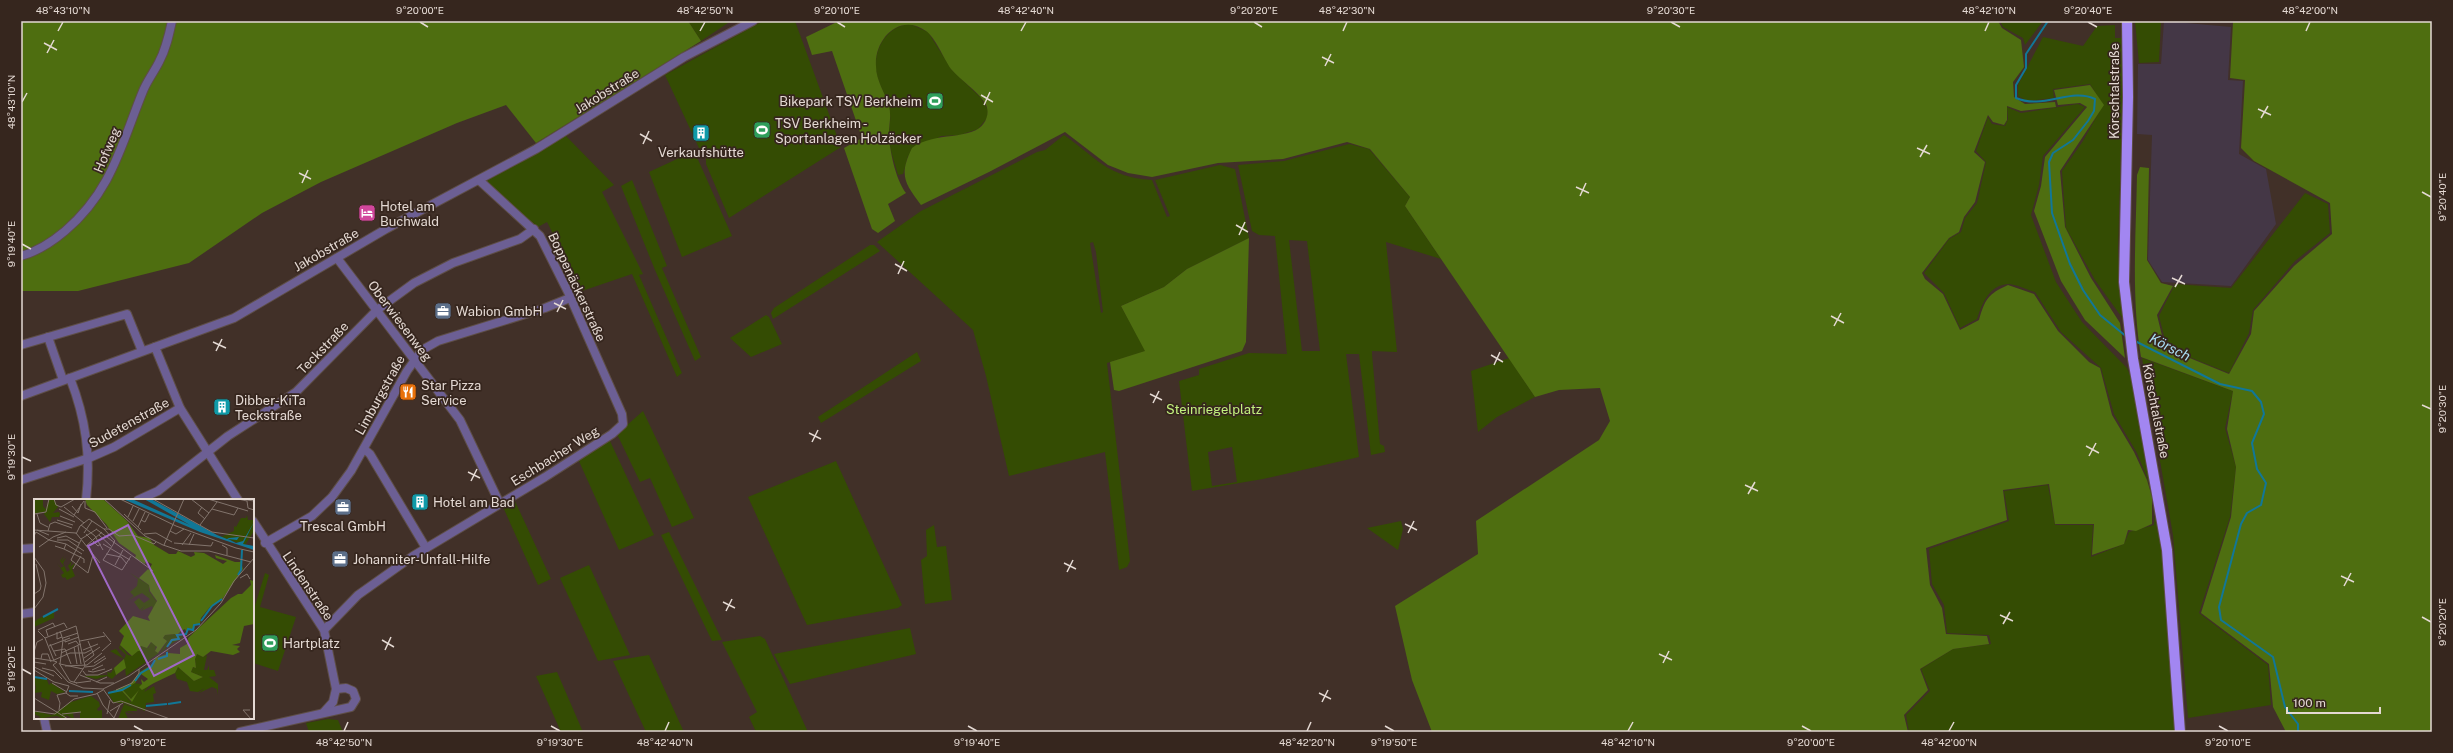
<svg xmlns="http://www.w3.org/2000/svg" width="2453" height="753" font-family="'Public Sans',sans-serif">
<rect width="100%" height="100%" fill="#413028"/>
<path fill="#443746" d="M2164,21L2231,27L2228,80L2243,81L2239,154L2266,169L2276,224L2231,286L2162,282L2148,260L2152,135L2137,134L2138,64H2161Z"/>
<g fill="#344c03" fill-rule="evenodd">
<path d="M688,21H731L701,41Z"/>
<path d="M763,21H795L841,147L729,218L706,164V156L699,148L665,75Z"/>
<path d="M2000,21H2043L2025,45L2023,38L2003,27Z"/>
<path d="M2135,21H2161L2159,62L2139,63Z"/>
<path d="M910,24L928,32L952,70L981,98L988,110L987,118L978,129L960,135L941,136L908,156L903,174L898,175C895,163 890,151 889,139C888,131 891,122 890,114C889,102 882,91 878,79C870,55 884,26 910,24Z"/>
<path d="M2115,25V38H2124L2118,251L2123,319L2095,280L2066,228L2062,171L2083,141L2103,105L2090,84L2053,89L2054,98L2027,101L2018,96V85L2043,37L2083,46L2097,26Z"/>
<path d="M2078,104L2085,107L2043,156L2039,185L2031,215L2056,282L2082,322L2127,368L2132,380L2154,495L2137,453L2114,414L2101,368L2061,332L2035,292C2027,290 2016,284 2008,284C1989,285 1982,304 1977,319L1960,328L1944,293L1924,273L1949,239L1961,232L1965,218L1977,203L1986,162L1976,151L1988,117L1992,124L2005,126L2008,119L2007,107L2021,113Z"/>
<path d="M565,135L614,185L602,192L643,274L639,275L682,373L677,377L632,274L582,291L547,222L538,227L487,185L488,179Z"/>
<path d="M1064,135C1097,158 1107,177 1152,180L1167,217L1170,216L1155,180L1220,165L1235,169L1249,238L1187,269L1164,287L1121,306L1146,351L1107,363L1130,561L1127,567L1119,570L1105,452L1009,476L986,376L973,330L877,242L921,211L1037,152L1045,150ZM1093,242L1096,252L1103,312L1101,313L1090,243Z"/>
<path d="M1349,144L1369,149L1410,197L1405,206L1441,259L1386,242L1397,352L1372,351V354L1380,444L1384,446L1385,452L1371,455L1359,354H1346L1359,457L1263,479L1192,491L1179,381L1199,375V369L1249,353L1287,354L1275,236L1259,235L1252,231L1238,165L1284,161ZM1289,240L1307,241L1320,351H1302ZM1232,447L1237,482L1212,486L1208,452Z"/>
<path d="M692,152L696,155L732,236L682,257L649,172Z"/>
<path d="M632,180L667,266L662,268L701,357L695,361L655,270L621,186Z"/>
<path d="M2305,193L2328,204L2330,233L2295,261L2253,310L2249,333L2229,373L2167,348L2159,316L2175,284L2231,288Z"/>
<path d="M870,245H874L880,251L773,319L771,313L774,308Z"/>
<path d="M766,315L769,317L782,344L751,357L730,338Z"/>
<path d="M917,352L921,361L821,423L818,417Z"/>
<path d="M1509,358L1535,397L1497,417L1478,432L1471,371Z"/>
<path d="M2142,358L2233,391L2225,428L2236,467L2230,517L2199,613L2268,665L2271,705L2188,718L2173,535Z"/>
<path d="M643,411L694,518L672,527L650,478L640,482L617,434Z"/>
<path d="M609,439L654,535L619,550L578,459Z"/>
<path d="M836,461L902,605L898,608L807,625L748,497Z"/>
<path d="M2048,485L2055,525H2093L2091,557L2124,544L2129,532L2154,525L2156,506L2167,597L2176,732H1909L1906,715L1930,691L1921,669L1953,649L1991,644L1989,635L1947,633L1944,605L1932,584L1929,549L2009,521L2004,491Z"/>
<path d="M514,499L551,579L538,585L503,507Z"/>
<path d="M1401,521L1403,529L1398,550L1367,528Z"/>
<path d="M934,525L937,547L946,546L952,600L925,604L921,560L927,556L926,530Z"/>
<path d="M669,532L722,640L712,641L661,535Z"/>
<path d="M589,565L630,655L598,661L560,578Z"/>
<path d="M265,573L269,575L260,607L296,617L278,671L253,663V612Z"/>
<path d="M910,628L916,654L790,684L774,654Z"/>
<path d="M760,636L765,639L808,732H756L749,717L757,712L722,642Z"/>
<path d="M649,655L683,730L684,732H646L613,661Z"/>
<path d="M557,672L583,732H561L536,676Z"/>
<path d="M328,719L338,720L343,732H309L306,723Z"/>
</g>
<g fill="#4e6e10">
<path d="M21,21H688L701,41L536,143L506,105L457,123L321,182L262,213L189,263L78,291H21Z"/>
<path d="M839,21H1998L2002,28L2021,40L2024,67L2013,82L2014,97L2025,104L2055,102L2056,107L2021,111L2007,106V120L2004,125L1993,122L1988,115L1974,152L1985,162L1975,202L1964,217L1959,232L1949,238L1922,273L1925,279L1943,294L1960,330L1979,320C1985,299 1988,294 2008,285L2034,294L2058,331L2089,362L2100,368L2112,415L2134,452L2147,480L2152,497V524L2136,531L2128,530L2124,544L2092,555L2094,524H2055L2049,484L2003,490L2007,520L1926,548L1930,585L1942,608L1946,634L1987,636L1989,644L1953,649L1920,669L1928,690L1904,715L1908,732H1432L1412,680L1395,606L1478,554L1476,521L1599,440L1610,421L1600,388L1559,390L1535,397L1405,206L1410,197L1370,149L1347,142L1283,159L1218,163L1152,177L1128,173L1108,165L1065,132L989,172L921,205C904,182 899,175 912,148C934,131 973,141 984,123C988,117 989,109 985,103C977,90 961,81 951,69C944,59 935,37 926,31C900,12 874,39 876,66C876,81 885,92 889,106C892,117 888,128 889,139C891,155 896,180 906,193L888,204L895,221L878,233L872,229L844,148L862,138L832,51L812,55L806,37Z"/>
<path d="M2230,21H2432V732H2286L2273,707L2269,664L2201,613L2231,517L2236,467L2227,429L2233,391L2141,357C2131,297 2136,235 2137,175L2140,167L2149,168L2147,260L2161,283L2173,286L2157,315L2165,348L2229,374L2251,334L2254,311L2294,266L2332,234L2330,203L2254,161L2241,148L2245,80L2230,78L2233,22Z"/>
<path d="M2090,85L2104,105L2060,171L2065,227L2091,278L2120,323L2125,358L2085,320L2061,281L2034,211L2041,186L2045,157L2087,107L2080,103L2058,105L2054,90Z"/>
<path d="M1249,238L1246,342L1242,351L1119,391L1114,390L1110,362L1145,351L1121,306L1164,287L1187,269Z"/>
</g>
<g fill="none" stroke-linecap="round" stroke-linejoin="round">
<g stroke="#117797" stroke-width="2">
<path d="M2048,21L2026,54V68L2016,85V98C2043,110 2071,87 2095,99L2094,111L2088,121L2073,140L2053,153L2049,162L2052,213L2070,264L2083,290L2100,315L2127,337"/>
<path d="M2135,341L2220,384L2252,391L2261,402L2264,414L2252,443L2257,469L2266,483L2261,505L2247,513L2241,524L2219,607L2221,620L2273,657L2285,707L2298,724V732"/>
</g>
<defs>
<g id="minor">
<path d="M21,256C39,251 52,242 65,231C112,191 121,145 143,91C147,81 154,72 159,62C166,49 169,35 172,21"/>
<path d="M337,258L460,420L500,504"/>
<path d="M48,337L63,380"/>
<path d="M21,345L127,314L142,351"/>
<path d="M155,347L180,408L238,500"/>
<path d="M70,378C86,419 91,456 86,500"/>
<path d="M21,396L234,318L386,229L536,149L684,57L753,21"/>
<path d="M364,449L370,454L426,548"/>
<path d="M21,480L89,458L114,447L180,408"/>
<path d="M138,500L158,491L228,436L296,392L377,310L414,283L453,263L520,239L534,229"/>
<path d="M253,521L324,630L336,689L333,702L324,712"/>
<path d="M265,543L312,516L332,497L351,471L407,371L422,350L438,341L545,308L570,298"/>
<path d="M21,549L35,548"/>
<path d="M21,614L35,612"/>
<path d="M324,630L358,595L413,556L545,477L612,434L623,424L622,414L568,292L540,236L480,181"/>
<path d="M44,718L47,732"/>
<path d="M240,732L351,707L356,699L353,691L346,688L336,689"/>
</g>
<path id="major" d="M2127,21L2128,97L2124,282L2133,359L2167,550L2180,732"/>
</defs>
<use href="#minor" stroke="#5e4e47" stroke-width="10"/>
<use href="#major" stroke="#5e4e47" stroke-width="12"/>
<use href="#minor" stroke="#6c5f94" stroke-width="8"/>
<use href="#major" stroke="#a286f1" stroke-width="10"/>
</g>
<path fill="none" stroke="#e4d9d3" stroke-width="1.5" d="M420,22L428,27M837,22L845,27M1254,22L1262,27M1671,22L1680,27M2088,22L2097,27M58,31L63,22M700,31L705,22M1021,31L1026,22M1343,31L1347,22M1985,31L1989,22M2306,31L2310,22M44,43L57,50M47,53L54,40M1322,57L1334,63M1325,66L1331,54M981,95L993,102M22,102L27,93M984,105L990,92M2258,109L2271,115M2261,118L2268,106M640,134L652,141M643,144L649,131M1917,148L1930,154M1920,157L1927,145M299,173L311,179M302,183L308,170M1576,187L1589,193M2422,192L2431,197M1580,196L1586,183M1236,225L1248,232M1239,235L1245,222M22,244L31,249M895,264L907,271M898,274L904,261M2172,278L2185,284M2175,287L2182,275M554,303L566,309M557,312L563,300M1831,316L1844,323M1834,326L1841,313M213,342L226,348M216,351L222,339M1491,355L1503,362M1494,365L1500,352M1150,394L1162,400M1153,403L1159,391M2422,405L2431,409M809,433L821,439M812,442L818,430M2086,446L2099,453M2089,456L2096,443M22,457L31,461M468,472L480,478M471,481L477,469M1745,485L1758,491M1748,494L1755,482M1405,524L1417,530M1408,533L1414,521M1064,563L1076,569M1067,572L1073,560M2341,576L2354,582M2344,586L2351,573M723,602L735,608M726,611L732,599M2000,615L2013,621M2422,617L2431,622M2003,624L2010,612M382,640L394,647M385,650L391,637M1659,654L1672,660M1663,663L1669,651M22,669L31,674M1319,693L1331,699M1322,702L1328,690M134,726L143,731M551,726L560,731M968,726L977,731M1385,726L1394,731M1802,726L1811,731M2219,726L2228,731M344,731L348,722M665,731L669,722M1307,731L1311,722M1628,731L1633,722M1949,731L1954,722"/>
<defs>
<symbol id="stadium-square" viewBox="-11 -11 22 22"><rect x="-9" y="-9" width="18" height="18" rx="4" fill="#2e9e5b" stroke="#36261e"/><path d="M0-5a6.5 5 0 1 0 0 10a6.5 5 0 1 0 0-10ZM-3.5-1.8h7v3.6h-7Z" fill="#fff"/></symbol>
<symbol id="building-square" viewBox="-11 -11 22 22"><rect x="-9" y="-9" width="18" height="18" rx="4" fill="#0f9aa8" stroke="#36261e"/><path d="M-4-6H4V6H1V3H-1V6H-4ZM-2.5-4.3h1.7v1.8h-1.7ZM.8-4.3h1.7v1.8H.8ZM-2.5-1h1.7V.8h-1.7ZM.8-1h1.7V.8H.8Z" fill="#fff"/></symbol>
<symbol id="hotel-square" viewBox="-11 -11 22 22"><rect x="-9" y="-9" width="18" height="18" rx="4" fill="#d1479c" stroke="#36261e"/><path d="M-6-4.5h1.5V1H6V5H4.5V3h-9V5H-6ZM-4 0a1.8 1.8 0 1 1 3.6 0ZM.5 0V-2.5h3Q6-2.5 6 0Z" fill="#fff"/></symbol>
<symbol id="office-square" viewBox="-11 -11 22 22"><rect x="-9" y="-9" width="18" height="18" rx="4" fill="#5c6f8a" stroke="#36261e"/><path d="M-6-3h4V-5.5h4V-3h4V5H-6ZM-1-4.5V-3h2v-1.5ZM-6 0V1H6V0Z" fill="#fff"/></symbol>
<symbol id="restaurant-square" viewBox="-11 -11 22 22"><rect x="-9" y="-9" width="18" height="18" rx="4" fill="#e8710a" stroke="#36261e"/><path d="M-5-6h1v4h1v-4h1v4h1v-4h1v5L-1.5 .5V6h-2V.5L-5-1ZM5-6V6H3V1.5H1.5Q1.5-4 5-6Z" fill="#fff"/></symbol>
</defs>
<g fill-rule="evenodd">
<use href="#stadium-square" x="925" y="91" width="20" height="20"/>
<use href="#stadium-square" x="752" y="120" width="20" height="20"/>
<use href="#building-square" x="691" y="123" width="20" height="20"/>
<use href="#hotel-square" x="357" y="203" width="20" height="20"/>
<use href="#office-square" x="433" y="301" width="20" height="20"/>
<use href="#restaurant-square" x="398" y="382" width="20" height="20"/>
<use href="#building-square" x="212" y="397" width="20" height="20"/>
<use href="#building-square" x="410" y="492" width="20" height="20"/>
<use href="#office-square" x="333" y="497" width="20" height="20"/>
<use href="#office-square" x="330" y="549" width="20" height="20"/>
<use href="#stadium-square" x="260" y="633" width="20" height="20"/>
</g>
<g text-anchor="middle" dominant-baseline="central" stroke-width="3.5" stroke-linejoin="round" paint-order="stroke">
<g font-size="13" fill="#e4d9d3" stroke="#36261e">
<text transform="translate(607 91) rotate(-32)">Jakobstraße</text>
<text transform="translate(2114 91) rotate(-90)">Körschtalstraße</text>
<text transform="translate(107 150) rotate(-67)">Hofweg</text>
<text transform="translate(326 250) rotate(-30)">Jakobstraße</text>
<text transform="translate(577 287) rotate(65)">Boppenäckerstraße</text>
<text transform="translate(400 321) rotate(53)">Oberwiesenweg</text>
<text transform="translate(323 348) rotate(-46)">Teckstraße</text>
<text transform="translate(380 395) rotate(-61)">Limburgstraße</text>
<text transform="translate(2156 411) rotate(79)">Körschtalstraße</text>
<text transform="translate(129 423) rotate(-29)">Sudetenstraße</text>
<text transform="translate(555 456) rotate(-32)">Eschbacher Weg</text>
<text transform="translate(308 586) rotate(56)">Lindenstraße</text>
</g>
<g font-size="13" fill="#e4d9d3" stroke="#36261e" text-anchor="start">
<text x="922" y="101" text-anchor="end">Bikepark TSV Berkheim</text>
<text x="775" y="123">TSV Berkheim -<tspan x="775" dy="15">Sportanlagen Holzäcker</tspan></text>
<text x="701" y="152" text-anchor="middle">Verkaufshütte</text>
<text x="380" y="206">Hotel am<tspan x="380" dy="15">Buchwald</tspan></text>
<text x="456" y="311">Wabion GmbH</text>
<text x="421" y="385">Star Pizza<tspan x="421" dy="15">Service</tspan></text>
<text x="235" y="400">Dibber-KiTa<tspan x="235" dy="15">Teckstraße</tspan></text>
<text x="433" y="502">Hotel am Bad</text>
<text x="343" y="526" text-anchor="middle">Trescal GmbH</text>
<text x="353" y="559">Johanniter-Unfall-Hilfe</text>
<text x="283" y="643">Hartplatz</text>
</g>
<g font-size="13" fill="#c2f17e" stroke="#36261e">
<text x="1214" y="409">Steinriegelplatz</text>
</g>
<g font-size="14" font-style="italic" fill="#a9dcf2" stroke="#36261e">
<text transform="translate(2170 347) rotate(27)">Körsch</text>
</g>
</g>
<g transform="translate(34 499)">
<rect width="220" height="220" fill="#413028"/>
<path d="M3,0H9V7L13,12L0,15V2ZM15,0H20L24,8L19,14L25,13L26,15L25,18H18L16,23L10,15ZM213,16L214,21H220V32L211,46L187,38L200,32V27L202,28L207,19H212ZM30,57L27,63L32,59L29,64L33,73L36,71L34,67L38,62L36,68L41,64L38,70L41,77L33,81L31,78L29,79L27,76L30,74L23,64L27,69L30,67L26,62ZM96,74L115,86V92L123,103L119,110L118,107L107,112L111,107L106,111L100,103L105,99L110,104L116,100L108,94L94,101L100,97L96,93L103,87L104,80ZM24,110L20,113V119L0,128V123L4,120ZM141,135L149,138L134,147L137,142L146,139L137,140L131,150L126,154L133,142L129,139L131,136ZM117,143L122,146L121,152L125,154L92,177L90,160L76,152L82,150L90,160L92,156L85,149L86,146L94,156L98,157L104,151L108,152L105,149L107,147L114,149ZM163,155L169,158L173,156L170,171H173L175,166V171H180L182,177L175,178L184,185V196L183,190L178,188L165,194L171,189L164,193L156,192L153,183L143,180L141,174L144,168L160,182L169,178L157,173L159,168L162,169L161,160ZM80,169L82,176L78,180L73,177L62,180L50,177L74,176L73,173L77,174ZM0,179L13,181L15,186L17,184L31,193L23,195L17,192L15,201L7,198L8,193L0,194L2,189ZM119,182L110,193L120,187L122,194L119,195L120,203L112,204L111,212L89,204H80L74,194L88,192L97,203L105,192L97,200L89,191L100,184L107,185L109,191ZM57,197L65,203L66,207L63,210L64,212L68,211V220H46V213L39,214L40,220L32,216L31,220L23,217L2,220L7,218L0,215V212L18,216L37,203ZM90,205L103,210V212H91L103,215L91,213L94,220H84Z" fill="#344c03"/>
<path d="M51,0H69L93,22L104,37L115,39L120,46L135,55H142L144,52L157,58L161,56L160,53L170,54L189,65L193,62L182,59L181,56L201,63H206V60L209,70L187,102L176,108L167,119L166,125L161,126L160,131H154L153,135L151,130L147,132L143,136L145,141L137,142L132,149L137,140L144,139L141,135L131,136L129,139L133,142L124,154L121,152L123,148L117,143L113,149L107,147L105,149L108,152H104L98,157L86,146L90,137L85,132L99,117L116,122L114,118L123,102L116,92L115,86L105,79L114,70L120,74L116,69L118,65L112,62L111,65L101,59L102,56L85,44L72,25L53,6ZM216,81L220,82V125L210,127L206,144L198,146L206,147L203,150L206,153L199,156L177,152L169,158L163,155L161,160L162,169L159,168L157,173L169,178L160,182L144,168L141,174L120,184L109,194L120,184L108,191L105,188L108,185L107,180L110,183L114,180L107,175L101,184L89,191L97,200L105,191L98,203L88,192L74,194L96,185L106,173L120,164L121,159L133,155V149L134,154L146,155V149L153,145L154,139L197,99L204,95H208L217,86ZM90,160L92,169L82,176L80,169Z" fill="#4e6e10"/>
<path d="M89,0H98L156,26L110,0H117L183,36L193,40L195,39L205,38L203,41L194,40L202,44L209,42L220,23L209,45L220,47V51L166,33Z" fill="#117797"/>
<path fill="none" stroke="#117797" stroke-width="2" d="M204,76L207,71L208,51M178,107L188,100M9,118L24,110M167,122L178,107M133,148L138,141L145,140L143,136L152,135L154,130L159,131L160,126L166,125M124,160L133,157V153M0,178L13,180M101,182L107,174L117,168L121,161M35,192L59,193M74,194L88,191L97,186M134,205L147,203M112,207L133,205"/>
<path fill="none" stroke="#82746c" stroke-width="1" d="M20,0L22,6L27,8L41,0M70,0L111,37L129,46L147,52H175L217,63M86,0L142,27L202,49L220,53M119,0L178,33L220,39M157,0L175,14M174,0L214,12M204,0L213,2L214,9L220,11M206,0L220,2M51,2V9L61,13L73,29M38,7L44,14L47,5M30,8L50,24M168,8L164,14L171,20M25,10L40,18M178,10L200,16L204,9M0,15L12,13L15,0M3,15L6,24L14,28M90,15L107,31M40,16L50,2M26,17L41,23M94,18L99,7M23,21L39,26M107,21L111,23L115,15M99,22L105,10M47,26L61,37L69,51M166,26L183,3M104,28L111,13M62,30L119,72M70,30H75L85,37L99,36L120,45L122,43M0,31L42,34L66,64M3,31L15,36M14,32L16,25L21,23L38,29M136,32L142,35L150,30M50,34L58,22M42,35L46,27L55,20L70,30L81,42L79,44M52,35L64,47L67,45M110,35L122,34L138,43M65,36L77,47M0,37L2,33L15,41M23,39L32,37L45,44M47,40L63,30M15,41L32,45L48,55M23,41H34L50,52M47,41L37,61L54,74L59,56M140,44L177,47L179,43M69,45L96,61M130,46L150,0M148,46L157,34M155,46L160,35M188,46L193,49V56M21,47L30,50L32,45M52,47L68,33M5,48L19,38L32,33M30,50L50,60V64M72,55L87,58L93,65M0,58L10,72L12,84L9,98L0,110M69,61L88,71L97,57M69,61L80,44M81,66L89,51M39,70L47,57M206,79L213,75L216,80M0,95L6,91L7,87L2,65M4,131L19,124L21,128M4,132L11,139L20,162L23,163M26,132L29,141L26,165M23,133V140L28,138M69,133L77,143M14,137L12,131L30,124L33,129M11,139L42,127L51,167L40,183M29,139L44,134M31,141V143L45,138M46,142L71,137M16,145L22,157M34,145L42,142L45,146M15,147L36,139M44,147L47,165M40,148L43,165M49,151L64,145M20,152L31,150L37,165M68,152L77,144M0,153L3,143L9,140M27,154L47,145M0,159L20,162M50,159L66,148M7,160L8,155H14L17,163M20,161L36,154H51L57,151M0,163L12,165M23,163L19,166L34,183L49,189L69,190L95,177L162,131L187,104L200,82L220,59M51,163L60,156L54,142M25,164L36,182L43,184M60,164L71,157M26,165L49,170M31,167L53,166L68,154M0,168L20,177M51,168L60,167L72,159M8,169L20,172L28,180M0,171L20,183L35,187M58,171L69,166M49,172L52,176H64L78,170M54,172L59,173L71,170M46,176L66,184H80M62,183L73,178M18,184L33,193M42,184L57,182M69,190L79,204L87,202L136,220M82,191L98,184L105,174V170M32,194L36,197H44M63,194L69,206L80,219M0,199L34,220M25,211L26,204L23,196L32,194L35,187M216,211H209L217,220M0,212L21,215L40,200L62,195L69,191M76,212L89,204M28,215L47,213M73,215L76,201M80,219L86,206"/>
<path fill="#a069c6" fill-opacity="0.15" stroke="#a069c6" stroke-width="2" d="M94,26L160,156L120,177L54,47Z"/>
<rect width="220" height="220" fill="none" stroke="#e4d9d3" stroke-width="2"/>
</g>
<rect width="2453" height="753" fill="none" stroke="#36261e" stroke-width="44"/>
<path d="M2287 707v6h93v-6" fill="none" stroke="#e4d9d3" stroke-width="2"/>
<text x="2293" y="707" font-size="12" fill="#e4d9d3" stroke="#36261e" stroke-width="3" paint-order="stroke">100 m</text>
<rect x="22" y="22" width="2409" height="709" fill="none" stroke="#e4d9d3" stroke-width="1.5"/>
<g font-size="10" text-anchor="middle" fill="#e4d9d3">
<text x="63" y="14">48°43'10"N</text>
<text x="420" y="14">9°20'00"E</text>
<text x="705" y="14">48°42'50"N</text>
<text x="837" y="14">9°20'10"E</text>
<text x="1026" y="14">48°42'40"N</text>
<text x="1254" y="14">9°20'20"E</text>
<text x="1347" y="14">48°42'30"N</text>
<text x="1671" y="14">9°20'30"E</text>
<text x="1989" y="14">48°42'10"N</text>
<text x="2088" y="14">9°20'40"E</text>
<text x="2310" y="14">48°42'00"N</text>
<text transform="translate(11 102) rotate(-90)" y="4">48°43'10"N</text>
<text transform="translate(2442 197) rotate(-90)" y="4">9°20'40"E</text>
<text transform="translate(11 244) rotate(-90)" y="4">9°19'40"E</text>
<text transform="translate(2442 409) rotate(-90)" y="4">9°20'30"E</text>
<text transform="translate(11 457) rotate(-90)" y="4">9°19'30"E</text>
<text transform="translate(2442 622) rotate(-90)" y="4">9°20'20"E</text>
<text transform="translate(11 669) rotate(-90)" y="4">9°19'20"E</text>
<text x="143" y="746">9°19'20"E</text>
<text x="344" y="746">48°42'50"N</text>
<text x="560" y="746">9°19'30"E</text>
<text x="665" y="746">48°42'40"N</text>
<text x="977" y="746">9°19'40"E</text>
<text x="1307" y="746">48°42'20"N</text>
<text x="1394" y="746">9°19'50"E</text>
<text x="1628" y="746">48°42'10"N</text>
<text x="1811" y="746">9°20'00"E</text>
<text x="1949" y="746">48°42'00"N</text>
<text x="2228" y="746">9°20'10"E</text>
</g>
</svg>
